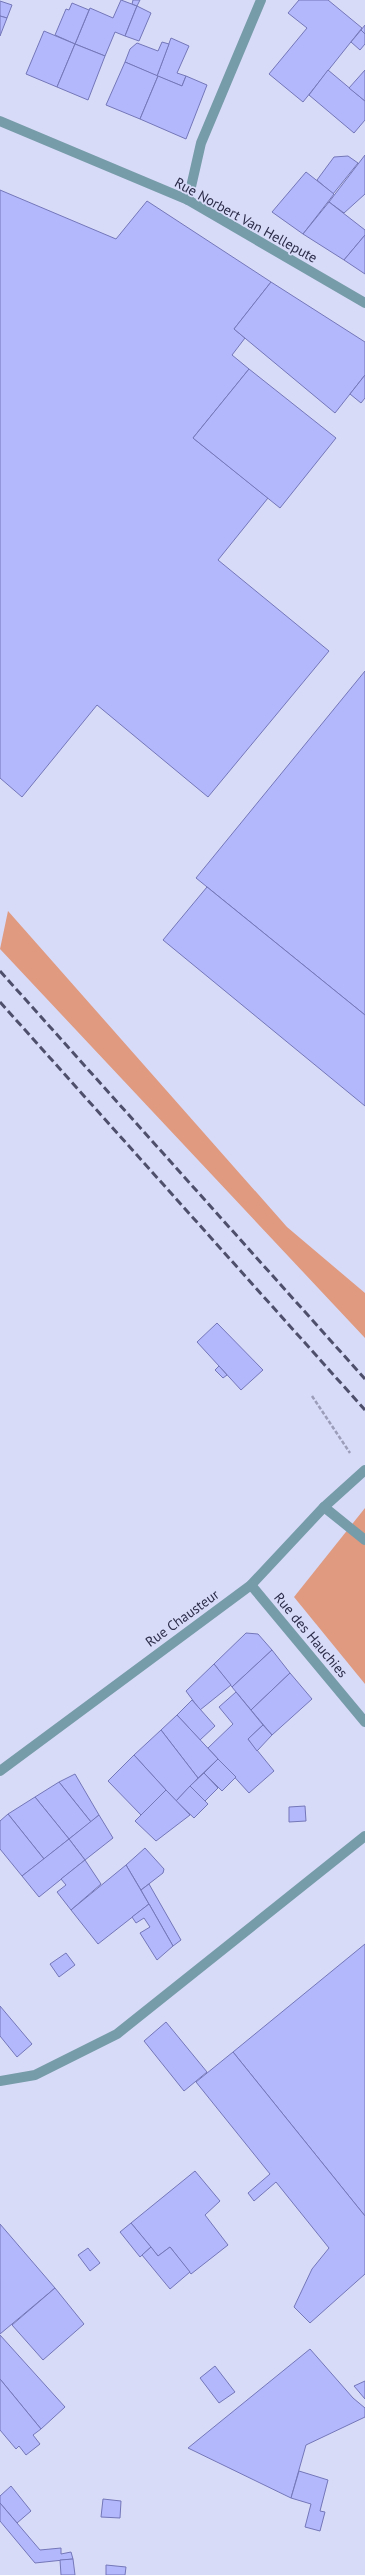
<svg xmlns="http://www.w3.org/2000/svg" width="365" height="2575" font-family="'PT Sans',sans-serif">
<rect width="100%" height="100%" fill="#d8dbf8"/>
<g fill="#df9a80">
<path d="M8,911L287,1227L365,1293V1338L0,949Z"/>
<path d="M365,1508V1684L294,1597Z"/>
</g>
<g fill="#b3b7fc" stroke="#7477b8">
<path d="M121,0L137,6L125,36L115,32L105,56L75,44L90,8L113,18Z"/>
<path d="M133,0H140L137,6L132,4Z"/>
<path d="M299,0H328L362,28L303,102L269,74L307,28L288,13Z"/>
<path d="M0,1L12,5L7,18L0,16Z"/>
<path d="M72,3L89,10L75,44L55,35L66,9L69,10Z"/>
<path d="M137,6L151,13L139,41L125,36Z"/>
<path d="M0,16L7,18L0,36Z"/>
<path d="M365,25V34L361,30Z"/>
<path d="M361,30L365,34V44L360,50L351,42Z"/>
<path d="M44,31L75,44L57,87L26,74Z"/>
<path d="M171,38L189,46L177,73L186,76L182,86L157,76Z"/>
<path d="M162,42L169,44L157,76L125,62L130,49L137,43L158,51Z"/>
<path d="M75,44L105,56L88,100L57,87Z"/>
<path d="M125,62L158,76L140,119L106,105Z"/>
<path d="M328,70L365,101V120L354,133L309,95Z"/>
<path d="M365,70V101L349,88Z"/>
<path d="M186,76L207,85L186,139L140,119L158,76L182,86Z"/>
<path d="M365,155V194L344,213L329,202Z"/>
<path d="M348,156L358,163L333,194L317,180L334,157Z"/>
<path d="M306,172L334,194L303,234L272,212Z"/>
<path d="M0,190L116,239L147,201L271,282L234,329L245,338L232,355L249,369L193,438L268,498L218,560L329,651L208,797L97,705L22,797L0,778Z"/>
<path d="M329,202L365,230V235L344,260L303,234Z"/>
<path d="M365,235V274L344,260Z"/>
<path d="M271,282L365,342V375L335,413L234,329Z"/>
<path d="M249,369L336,438L280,508L193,438Z"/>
<path d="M365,375V398L361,403L350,394Z"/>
<path d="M365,671V1015L196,878Z"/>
<path d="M207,887L365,1015V1106L163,940Z"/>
<path d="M217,1323L263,1370L241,1390L197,1342Z"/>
<path d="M219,1366L227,1375L223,1378L215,1370Z"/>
<path d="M246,1633L258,1634L272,1650L232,1687L214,1664Z"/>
<path d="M272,1650L290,1673L251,1710L232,1687Z"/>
<path d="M214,1664L231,1685L200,1710L186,1691Z"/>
<path d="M290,1673L312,1699L272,1735L251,1710Z"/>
<path d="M236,1692L263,1725L248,1739L274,1771L249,1793L208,1748L233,1724L219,1707Z"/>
<path d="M192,1700L215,1726L200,1740L177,1715Z"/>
<path d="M177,1715L218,1759L198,1778L161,1730Z"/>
<path d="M263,1725L272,1735L257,1751L248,1739Z"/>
<path d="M161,1730L198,1778L176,1801L134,1755Z"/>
<path d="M134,1755L166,1790L141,1815L108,1781Z"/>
<path d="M218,1759L236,1777L222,1791L204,1773Z"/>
<path d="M204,1773L218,1788L205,1801L190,1786Z"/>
<path d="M75,1774L99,1815L91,1822L59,1782Z"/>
<path d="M59,1782L91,1822L69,1839L35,1797Z"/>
<path d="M190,1786L208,1804L194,1818L176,1801Z"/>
<path d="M166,1790L190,1815L156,1841L135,1821Z"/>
<path d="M35,1797L69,1839L44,1859L8,1814Z"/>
<path d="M305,1806L306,1821L289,1822V1807Z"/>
<path d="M8,1814L44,1859L22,1876L0,1849V1821Z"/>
<path d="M99,1815L113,1838L85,1860L69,1839Z"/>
<path d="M69,1839L85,1860L39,1897L22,1876Z"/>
<path d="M145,1848L164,1869L163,1873L141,1890L126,1865Z"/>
<path d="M85,1860L101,1884L71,1910L57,1892L66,1885L61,1879Z"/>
<path d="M126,1865L149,1904L98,1944L71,1910Z"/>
<path d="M149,1884L181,1940L173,1946L141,1890Z"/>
<path d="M149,1904L173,1946L157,1960L140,1933L150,1927L144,1918L136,1923L132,1917Z"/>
<path d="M365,1944V2216L233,2052Z"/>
<path d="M66,1953L75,1965L59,1977L50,1964Z"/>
<path d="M0,2006L32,2044L17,2057L0,2036Z"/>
<path d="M166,2022L207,2072L184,2091L144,2041Z"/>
<path d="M233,2052L365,2216V2274L310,2323L294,2307L312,2269L329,2248L276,2182L254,2201L248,2193L270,2174L196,2082Z"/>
<path d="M195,2171L220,2201L205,2215L228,2245L191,2274L170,2247L158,2256L131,2223Z"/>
<path d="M131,2223L151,2247L140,2257L120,2232Z"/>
<path d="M0,2224L55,2288L0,2334Z"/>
<path d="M151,2247L158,2256L170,2247L190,2272L170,2289L142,2255Z"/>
<path d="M88,2248L100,2263L90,2271L78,2255Z"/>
<path d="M55,2288L84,2324L43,2360L12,2325Z"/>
<path d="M0,2335L65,2407L41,2429L0,2379Z"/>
<path d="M310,2349L353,2398L365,2408V2417L306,2445L291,2498L188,2448Z"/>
<path d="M215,2366L235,2392L219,2403L200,2378Z"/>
<path d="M0,2379L41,2429L33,2435L40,2444L26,2455L19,2446L16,2449L0,2430Z"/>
<path d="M365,2381V2399L354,2386Z"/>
<path d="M299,2471L328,2480L320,2511L325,2512L320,2531L305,2527L311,2504L291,2498Z"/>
<path d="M11,2486L31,2511L17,2523L0,2503V2496Z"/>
<path d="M103,2499L121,2501L120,2518L101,2517Z"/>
<path d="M0,2503L40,2550L61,2548V2554L71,2552L73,2559L35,2563L0,2521Z"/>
<path d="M73,2559L75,2575H61L60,2560Z"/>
<path d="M106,2565L126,2567L125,2575H106Z"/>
</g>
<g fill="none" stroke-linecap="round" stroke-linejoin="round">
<path stroke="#9b9db9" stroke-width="2.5" stroke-dasharray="4 2" stroke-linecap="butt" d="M312,1396L350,1453"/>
<g stroke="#779ca9" stroke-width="10">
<path d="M188,200L201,143L261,0"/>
<path d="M324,1507L365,1540"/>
<path d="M0,2081L35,2075L117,2034L365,1836"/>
</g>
<g stroke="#779ca9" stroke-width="10">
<path d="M0,121L188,200L365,303"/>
<path d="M251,1585L365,1722"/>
<path d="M0,1771L251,1585L324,1507L365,1470"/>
</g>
<g stroke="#4e4f6b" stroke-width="3" stroke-dasharray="8 4" stroke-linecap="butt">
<path d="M0,971L365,1379"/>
<path d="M0,1002L365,1410"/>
</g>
</g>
<g text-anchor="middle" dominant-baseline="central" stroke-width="3.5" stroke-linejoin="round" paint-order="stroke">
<g font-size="14" fill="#2c2d49" stroke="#d8dbf8">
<text transform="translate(246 220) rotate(29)">Rue Norbert Van Hellepute</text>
<text transform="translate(182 1618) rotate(-36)">Rue Chausteur</text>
<text transform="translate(311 1635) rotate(50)">Rue des Hauchies</text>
</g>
</g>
</svg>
